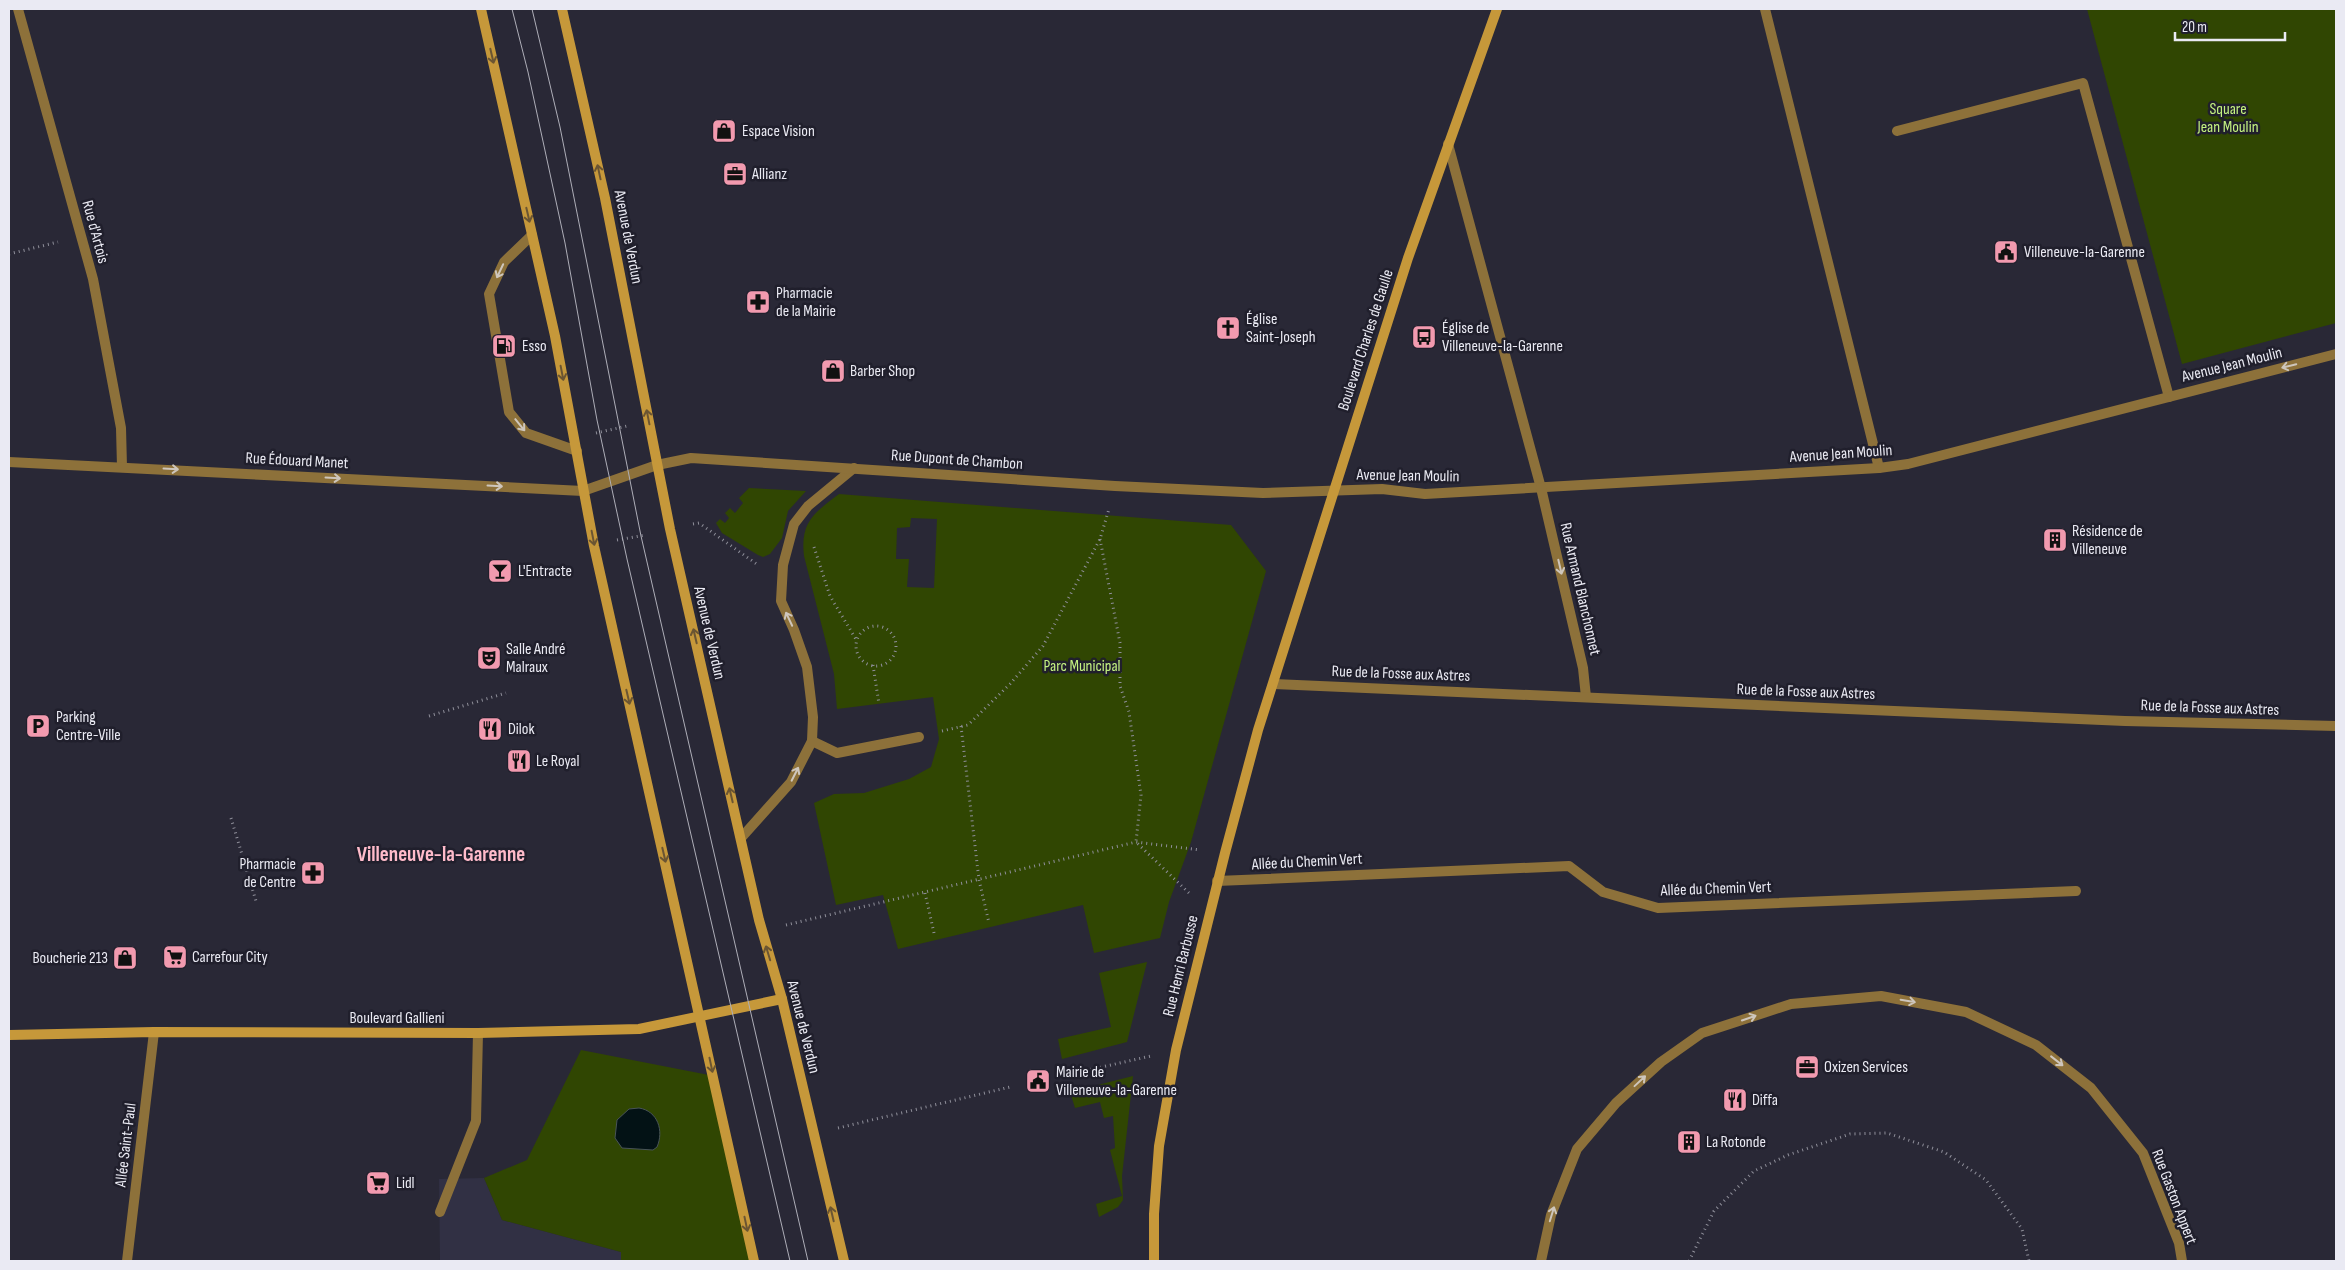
<svg xmlns="http://www.w3.org/2000/svg" width="2345" height="1270" font-family="'Sofia Sans Condensed',sans-serif">
<rect width="100%" height="100%" fill="#292836"/>
<path fill="#313044" d="M484,1178L502,1220L621,1252V1261H440L439,1179Z"/>
<g fill="#304602" fill-rule="evenodd">
<path d="M2087,9H2336V323L2182,364Z"/>
<path d="M749,488L806,491L788,511L782,538L770,554L763,557L758,555L722,533L716,523L720,519L725,523L729,518L725,513L730,508L735,513L743,503L739,498Z"/>
<path d="M839,494L1231,525L1266,571L1191,842L1169,902L1160,938L1094,953L1083,905L898,949L883,895L836,905L814,803L834,794L864,793L909,779L931,767L939,739L933,697L837,709L834,674L804,556C800,522 814,513 839,494ZM911,518L937,519L934,588L907,587L909,559H896L897,528L910,527Z"/>
<path d="M1147,962L1127,1042L1062,1059L1058,1039L1111,1027L1099,973Z"/>
<path d="M581,1050L714,1076L751,1261H621V1252L502,1220L484,1178L527,1160Z"/>
<path d="M1133,1076L1122,1176L1123,1200L1118,1207L1099,1217L1096,1204L1122,1196L1110,1150L1115,1148L1113,1116L1104,1118L1100,1102L1075,1108L1070,1092Z"/>
</g>
<path fill="#031215" stroke="#485358" d="M639,1108C658,1111 664,1131 657,1147L653,1150L622,1148L615,1138L617,1120L629,1109Z"/>
<g fill="none" stroke-linecap="round" stroke-linejoin="round">
<g stroke="#8f8f9a" stroke-width="3" stroke-dasharray="1 4" stroke-linecap="butt">
<path d="M9,254L58,242"/>
<path d="M596,433L627,426"/>
<path d="M693,524L699,523L758,565"/>
<path d="M1100,539L1120,643V686L1129,712L1141,795L1136,842L1189,893"/>
<path d="M617,540L646,535"/>
<path d="M814,547L830,596L857,641"/>
<circle cx="876" cy="646" r="20"/>
<path d="M873,665L879,704"/>
<path d="M429,716L506,693"/>
<path d="M961,726L979,880L989,923"/>
<path d="M942,731L968,725L1010,684L1043,646L1100,539L1109,509"/>
<path d="M231,818L256,901"/>
<path d="M925,893L934,933"/>
<path d="M786,925L1136,842L1200,850"/>
<path d="M1066,1075L1151,1056"/>
<path d="M838,1128L1010,1087"/>
<path d="M1689,1261L1714,1211L1754,1171L1788,1155L1850,1134L1887,1133L1944,1152L1986,1180L2022,1229L2029,1261"/>
</g>
<g stroke="#8d713a" stroke-width="10">
<path d="M1765,9L1879,468"/>
<path d="M1897,131L2083,83L2169,397"/>
<path d="M1448,144L1541,488"/>
<path d="M532,235L504,262L489,294L509,412L526,433L577,451"/>
<path d="M812,741L837,753L919,737"/>
<path d="M741,838L791,782L812,741L813,717L807,667L794,630L781,601L783,565L794,524L808,506L854,468"/>
<path d="M440,1212L476,1121L478,1033"/>
</g>
<g stroke="#8d713a" stroke-width="10">
<path d="M18,9L93,279L121,428L122,467"/>
<path d="M9,462L583,491L657,465L691,458L1115,486L1263,493L1382,489L1425,494L1879,468L1908,464L2336,354"/>
<path d="M1541,488L1583,668L1586,697"/>
<path d="M1274,684L2125,721L2336,726"/>
<path d="M1217,881L1569,866L1603,892L1658,908L2076,891"/>
<path d="M127,1261L154,1032"/>
<path d="M1541,1261L1551,1215L1577,1149L1616,1103L1661,1062L1702,1033L1791,1004L1881,996L1966,1012L2036,1045L2091,1088L2143,1153L2179,1243L2182,1261"/>
</g>
<g stroke="#c6983a" stroke-width="10">
<path d="M481,9L555,336L594,546L754,1261"/>
<path d="M562,9L605,198L670,529L759,920L782,999L844,1261"/>
<path d="M9,1035L154,1032L478,1033L639,1029L782,999"/>
<path d="M1154,1261V1214L1159,1146L1176,1050L1225,853L1258,730L1408,258L1497,9"/>
</g>
<g stroke="#aeaeb8" stroke-width="1">
<path d="M512,9L528,72L565,243L597,420L627,559L790,1261"/>
<path d="M532,9L560,127L641,536L808,1261"/>
</g>
</g>
<defs><path id="oneway-shaft" d="M-6 0H5M1.5-3L5.5 0L1.5 3" fill="none" stroke-width="1.6" stroke-linecap="round" stroke-linejoin="round" transform="scale(1.25)"/></defs>
<g stroke="#6b5532">
<use href="#oneway-shaft" transform="translate(492 56) rotate(77)"/>
<use href="#oneway-shaft" transform="translate(599 172) rotate(-102)"/>
<use href="#oneway-shaft" transform="translate(528 215) rotate(77)"/>
<use href="#oneway-shaft" transform="translate(562 373) rotate(79)"/>
<use href="#oneway-shaft" transform="translate(648 417) rotate(-101)"/>
<use href="#oneway-shaft" transform="translate(593 538) rotate(79)"/>
<use href="#oneway-shaft" transform="translate(695 636) rotate(-103)"/>
<use href="#oneway-shaft" transform="translate(628 697) rotate(77)"/>
<use href="#oneway-shaft" transform="translate(731 795) rotate(-103)"/>
<use href="#oneway-shaft" transform="translate(664 855) rotate(77)"/>
<use href="#oneway-shaft" transform="translate(768 953) rotate(-107)"/>
<use href="#oneway-shaft" transform="translate(711 1065) rotate(78)"/>
<use href="#oneway-shaft" transform="translate(832 1214) rotate(-103)"/>
<use href="#oneway-shaft" transform="translate(746 1224) rotate(78)"/>
</g>
<g stroke="#cec6bc">
<use href="#oneway-shaft" transform="translate(500 271) rotate(115)"/>
<use href="#oneway-shaft" transform="translate(2289 366) rotate(166)"/>
<use href="#oneway-shaft" transform="translate(520 425) rotate(51)"/>
<use href="#oneway-shaft" transform="translate(171 469) rotate(3)"/>
<use href="#oneway-shaft" transform="translate(333 478) rotate(3)"/>
<use href="#oneway-shaft" transform="translate(495 486) rotate(3)"/>
<use href="#oneway-shaft" transform="translate(1560 567) rotate(77)"/>
<use href="#oneway-shaft" transform="translate(789 619) rotate(-115)"/>
<use href="#oneway-shaft" transform="translate(795 774) rotate(-63)"/>
<use href="#oneway-shaft" transform="translate(1908 1001) rotate(10)"/>
<use href="#oneway-shaft" transform="translate(1749 1018) rotate(-19)"/>
<use href="#oneway-shaft" transform="translate(2057 1061) rotate(38)"/>
<use href="#oneway-shaft" transform="translate(1640 1081) rotate(-43)"/>
<use href="#oneway-shaft" transform="translate(1552 1214) rotate(-73)"/>
</g>
<defs>
<symbol id="shop-square" viewBox="-11 -11 22 22"><rect x="-9" y="-9" width="18" height="18" rx="4" fill="#f29aaf" stroke="#201f2c"/><path d="M-5-2.5h2.3a2.7 3.5 0 0 1 5.4 0H5L5.5 6h-11ZM-1.5-2.5h3a1.5 2.3 0 0 0-3 0Z" fill="#111"/></symbol>
<symbol id="office-square" viewBox="-11 -11 22 22"><rect x="-9" y="-9" width="18" height="18" rx="4" fill="#f29aaf" stroke="#201f2c"/><path d="M-6-3h4V-5.5h4V-3h4V5H-6ZM-1-4.5V-3h2v-1.5ZM-6 0V1H6V0Z" fill="#111"/></symbol>
<symbol id="civic-square" viewBox="-11 -11 22 22"><rect x="-9" y="-9" width="18" height="18" rx="4" fill="#f29aaf" stroke="#201f2c"/><path d="M-.6-6.5H3V-4.5H.6V-3L4-1V1h2V6H-6V1h2V-1L-.6-3ZM-1.2 2.5V6h2.4V2.5Z" fill="#111"/></symbol>
<symbol id="pharmacy-square" viewBox="-11 -11 22 22"><rect x="-9" y="-9" width="18" height="18" rx="4" fill="#f29aaf" stroke="#201f2c"/><path d="M-2-6h4v4h4v4h-4v4h-4v-4h-4v-4h4Z" fill="#111"/></symbol>
<symbol id="church-square" viewBox="-11 -11 22 22"><rect x="-9" y="-9" width="18" height="18" rx="4" fill="#f29aaf" stroke="#201f2c"/><path d="M-1.2-6h2.4v3.5h3.3v2.4h-3.3V6h-2.4V-.1h-3.3v-2.4h3.3Z" fill="#111"/></symbol>
<symbol id="bus-square" viewBox="-11 -11 22 22"><rect x="-9" y="-9" width="18" height="18" rx="4" fill="#f29aaf" stroke="#201f2c"/><path d="M-5-6H5V4H4V6H2V4H-2V6H-4V4H-5ZM-3.5-4V0h7V-4ZM-3.5 1.2v1.5H-2V1.2ZM2 1.2v1.5H3.5V1.2Z" fill="#111"/></symbol>
<symbol id="fuel-square" viewBox="-11 -11 22 22"><rect x="-9" y="-9" width="18" height="18" rx="4" fill="#f29aaf" stroke="#201f2c"/><path d="M-5.5-6h7V0h2V4h1.3V-2.5L3-4.5l.8-.8L6-3V5H2.5V1h-1V6h-7ZM-4.2-4.7v3.2H.2V-4.7Z" fill="#111"/></symbol>
<symbol id="building-square" viewBox="-11 -11 22 22"><rect x="-9" y="-9" width="18" height="18" rx="4" fill="#f29aaf" stroke="#201f2c"/><path d="M-4-6H4V6H1V3H-1V6H-4ZM-2.5-4.3h1.7v1.8h-1.7ZM.8-4.3h1.7v1.8H.8ZM-2.5-1h1.7V.8h-1.7ZM.8-1h1.7V.8H.8Z" fill="#111"/></symbol>
<symbol id="bar-square" viewBox="-11 -11 22 22"><rect x="-9" y="-9" width="18" height="18" rx="4" fill="#f29aaf" stroke="#201f2c"/><path d="M-6-5H6L.8 .8V4.5H3.5V6h-7V4.5H-.8V.8Z" fill="#111"/></symbol>
<symbol id="theatre-square" viewBox="-11 -11 22 22"><rect x="-9" y="-9" width="18" height="18" rx="4" fill="#f29aaf" stroke="#201f2c"/><path d="M-5-5.5Q0-4 5-5.5V0Q5 5 0 6Q-5 5-5 0ZM-3.3-2.5H-1v1.5H-3.3ZM1-2.5H3.3v1.5H1ZM-2.8 1Q0 5.5 2.8 1Z" fill="#111"/></symbol>
<symbol id="parking-square" viewBox="-11 -11 22 22"><rect x="-9" y="-9" width="18" height="18" rx="4" fill="#f29aaf" stroke="#201f2c"/><path d="M-3.5-5.5H1a3.5 3.5 0 0 1 0 7H-1V5.5H-3.5ZM-1-3.4V-.6H.8a1.4 1.4 0 0 0 0-2.8Z" fill="#111"/></symbol>
<symbol id="restaurant-square" viewBox="-11 -11 22 22"><rect x="-9" y="-9" width="18" height="18" rx="4" fill="#f29aaf" stroke="#201f2c"/><path d="M-5-6h1v4h1v-4h1v4h1v-4h1v5L-1.5 .5V6h-2V.5L-5-1ZM5-6V6H3V1.5H1.5Q1.5-4 5-6Z" fill="#111"/></symbol>
<symbol id="supermarket-square" viewBox="-11 -11 22 22"><rect x="-9" y="-9" width="18" height="18" rx="4" fill="#f29aaf" stroke="#201f2c"/><path d="M-6-5.5h2.5l.6 2H6L4.5 2H-2.5L-4.4-4H-6ZM-1.5 3.2a1.3 1.3 0 1 0 .1 0ZM3 3.2a1.3 1.3 0 1 0 .1 0Z" fill="#111"/></symbol>
</defs>
<g fill-rule="evenodd">
<use href="#shop-square" x="710" y="117" width="28" height="28"/>
<use href="#office-square" x="721" y="160" width="28" height="28"/>
<use href="#civic-square" x="1992" y="238" width="28" height="28"/>
<use href="#pharmacy-square" x="744" y="288" width="28" height="28"/>
<use href="#church-square" x="1214" y="314" width="28" height="28"/>
<use href="#bus-square" x="1410" y="323" width="28" height="28"/>
<use href="#fuel-square" x="490" y="332" width="28" height="28"/>
<use href="#shop-square" x="819" y="357" width="28" height="28"/>
<use href="#building-square" x="2041" y="526" width="28" height="28"/>
<use href="#bar-square" x="486" y="557" width="28" height="28"/>
<use href="#theatre-square" x="475" y="644" width="28" height="28"/>
<use href="#parking-square" x="24" y="712" width="28" height="28"/>
<use href="#restaurant-square" x="476" y="715" width="28" height="28"/>
<use href="#restaurant-square" x="505" y="747" width="28" height="28"/>
<use href="#pharmacy-square" x="299" y="859" width="28" height="28"/>
<use href="#supermarket-square" x="161" y="943" width="28" height="28"/>
<use href="#shop-square" x="111" y="944" width="28" height="28"/>
<use href="#office-square" x="1793" y="1053" width="28" height="28"/>
<use href="#civic-square" x="1024" y="1067" width="28" height="28"/>
<use href="#restaurant-square" x="1721" y="1086" width="28" height="28"/>
<use href="#building-square" x="1675" y="1128" width="28" height="28"/>
<use href="#supermarket-square" x="364" y="1169" width="28" height="28"/>
</g>
<g text-anchor="middle" dominant-baseline="central" stroke-width="5" stroke-linejoin="round" paint-order="stroke">
<g font-size="16" fill="#c4f281" stroke="#201f2c">
<text x="2228" y="109">Square<tspan x="2228" dy="18">Jean Moulin</tspan></text>
<text x="1082" y="666">Parc Municipal</text>
</g>
<g font-size="16" fill="#eaeaf3" stroke="#201f2c" text-anchor="start">
<text x="742" y="131">Espace Vision</text>
<text x="752" y="174">Allianz</text>
<text x="2024" y="252">Villeneuve-la-Garenne</text>
<text x="776" y="293">Pharmacie<tspan x="776" dy="18">de la Mairie</tspan></text>
<text x="1246" y="319">Église<tspan x="1246" dy="18">Saint-Joseph</tspan></text>
<text x="1442" y="328">Église de<tspan x="1442" dy="18">Villeneuve-la-Garenne</tspan></text>
<text x="522" y="346">Esso</text>
<text x="850" y="371">Barber Shop</text>
<text x="2072" y="531">Résidence de<tspan x="2072" dy="18">Villeneuve</tspan></text>
<text x="518" y="571">L'Entracte</text>
<text x="506" y="649">Salle André<tspan x="506" dy="18">Malraux</tspan></text>
<text x="56" y="717">Parking<tspan x="56" dy="18">Centre-Ville</tspan></text>
<text x="508" y="729">Dilok</text>
<text x="536" y="761">Le Royal</text>
<text x="296" y="864" text-anchor="end">Pharmacie<tspan x="296" dy="18">de Centre</tspan></text>
<text x="192" y="957">Carrefour City</text>
<text x="108" y="958" text-anchor="end">Boucherie 213</text>
<text x="1824" y="1067">Oxizen Services</text>
<text x="1056" y="1072">Mairie de<tspan x="1056" dy="18">Villeneuve-la-Garenne</tspan></text>
<text x="1752" y="1100">Diffa</text>
<text x="1706" y="1142">La Rotonde</text>
<text x="396" y="1183">Lidl</text>
</g>
<g font-size="16" fill="#eaeaf3" stroke="#201f2c">
<text transform="translate(95 232) rotate(75)">Rue d'Artois</text>
<text transform="translate(628 237) rotate(79)">Avenue de Verdun</text>
<text transform="translate(1366 340) rotate(-72)">Boulevard Charles de Gaulle</text>
<text transform="translate(2232 365) rotate(-14)">Avenue Jean Moulin</text>
<text transform="translate(1841 454) rotate(-4)">Avenue Jean Moulin</text>
<text transform="translate(957 460) rotate(4)">Rue Dupont de Chambon</text>
<text transform="translate(297 461) rotate(3)">Rue Édouard Manet</text>
<text transform="translate(1408 476) rotate(1)">Avenue Jean Moulin</text>
<text transform="translate(1580 589) rotate(77)">Rue Armand Blanchonnet</text>
<text transform="translate(709 633) rotate(77)">Avenue de Verdun</text>
<text transform="translate(1401 674) rotate(2)">Rue de la Fosse aux Astres</text>
<text transform="translate(1806 692) rotate(2)">Rue de la Fosse aux Astres</text>
<text transform="translate(2210 708) rotate(2)">Rue de la Fosse aux Astres</text>
<text transform="translate(1307 862) rotate(-3)">Allée du Chemin Vert</text>
<text transform="translate(1716 889) rotate(-2)">Allée du Chemin Vert</text>
<text transform="translate(1181 966) rotate(-76)">Rue Henri Barbusse</text>
<text x="397" y="1018">Boulevard Gallieni</text>
<text transform="translate(803 1027) rotate(76)">Avenue de Verdun</text>
<text transform="translate(126 1145) rotate(-83)">Allée Saint-Paul</text>
<text transform="translate(2174 1197) rotate(69)">Rue Gaston Appert</text>
</g>
<g font-size="21" font-weight="bold" fill="#ffbbca" stroke="#201f2c">
<text x="441" y="854">Villeneuve-la-Garenne</text>
</g>
</g>
<rect width="2345" height="1270" fill="none" stroke="#eaeaf3" stroke-width="20"/>
<path d="M2175 32v8h110v-8" fill="none" stroke="#eaeaf3" stroke-width="2.5"/>
<text x="2182" y="32" font-size="15" fill="#eaeaf3" stroke="#201f2c" stroke-width="4" paint-order="stroke">20 m</text>
</svg>
